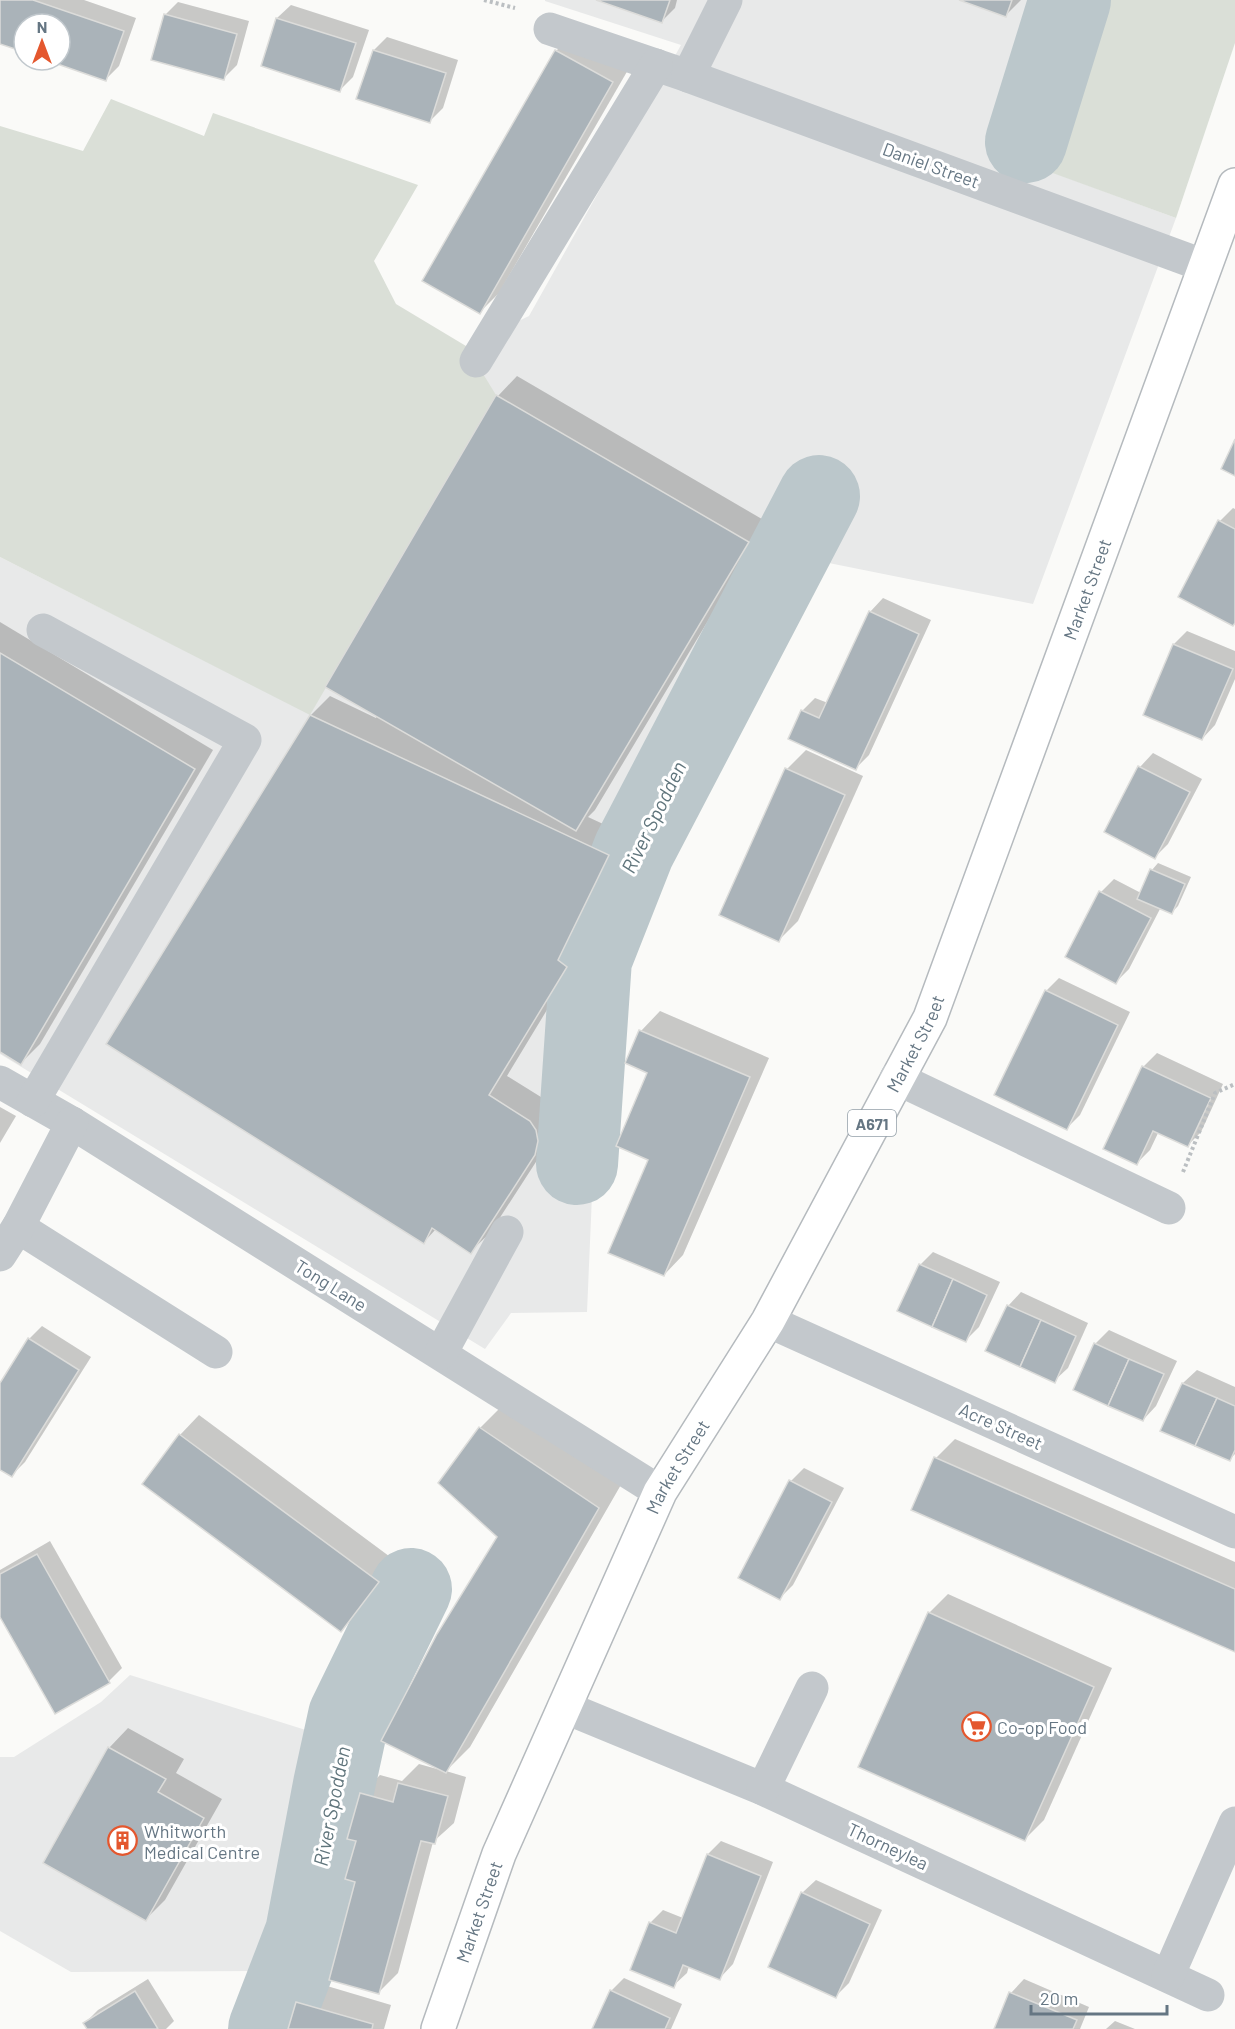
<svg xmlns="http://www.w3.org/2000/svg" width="1235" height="2029" font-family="Barlow,sans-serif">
<rect width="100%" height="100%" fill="#fafaf8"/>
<g fill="#e8e9e9">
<path d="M545,0H1043L992,150L1176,218L1033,604L779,553L618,851L579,960L569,1016L564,1167L593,1172L587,1312L511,1313L485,1349L0,1054V557L310,714L325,687L466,346L529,316L681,45L545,1Z"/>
<path d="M130,1675L328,1737L281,1971L71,1972L0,1931V1757H14L101,1702Z"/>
</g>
<g fill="#dadfd7">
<path d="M1102,0H1235V43L1176,218L1028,164Z"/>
<path d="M111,99L204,136L213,113L418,185L374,261L396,304L466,346L496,395L310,715L0,557V126L83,151Z"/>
</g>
<g fill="#0003">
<path d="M0,0H84L136,18L119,66L106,79L51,60H60V24H24V51L0,42Z"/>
<path d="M600,0H677L675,8L662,21Z"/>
<path d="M963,0H1021L1006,15Z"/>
<path d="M178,2L249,21L237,65L224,78L165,15Z"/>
<path d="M291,5L369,30L353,77L340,90L263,65L277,18Z"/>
<path d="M576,31L632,63L499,293L480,312L424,280L557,50Z"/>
<path d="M387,37L458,60L443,108L430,121L374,50Z"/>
<path d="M517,376L767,522L595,810L588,817L627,835L576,940L585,947L507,1076L549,1102L555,1110L557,1120L554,1134L490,1233L470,1252L436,1229L424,1242L311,715L330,696L376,718L377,716L327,686L498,396Z"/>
<path d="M1233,508L1235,509V622L1180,596L1220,521Z"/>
<path d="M883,598L931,620L869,755L856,768L802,711L815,698L828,703L870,612Z"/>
<path d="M0,622L213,750L40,1044L21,1063L0,1051Z"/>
<path d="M1187,631L1235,651V679L1215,725L1202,739L1145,714L1174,644Z"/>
<path d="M806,750L863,776L798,921L779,940L787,769Z"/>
<path d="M1153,753L1202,779L1168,844L1155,857L1106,831L1140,767Z"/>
<path d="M1158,863L1191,877L1178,906L1172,912L1161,907L1129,969L1116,982L1067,957L1101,892L1114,879L1141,893L1152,870Z"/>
<path d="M1059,978L1130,1012L1080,1115L1067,1128L1046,991Z"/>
<path d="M660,1011L769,1058L683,1255L664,1275L650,1159L649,1072L641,1031Z"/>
<path d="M1157,1053L1223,1084L1201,1132L1188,1145L1159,1131L1150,1150L1137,1163L1105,1148L1143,1067Z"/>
<path d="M0,1107L16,1116L0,1143Z"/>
<path d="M933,1252L1000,1282L979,1327L966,1340L920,1265Z"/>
<path d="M1021,1292L1088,1323L1068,1368L1054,1381L1008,1306Z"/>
<path d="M42,1326L91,1357L25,1462L12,1475L0,1468V1385L29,1339Z"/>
<path d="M1109,1330L1177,1361L1156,1406L1143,1420L1095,1344Z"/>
<path d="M1197,1370L1235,1387V1454L1230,1459L1162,1430L1183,1383Z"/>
<path d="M505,1403L622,1483L470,1747L446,1771L466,1777L454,1823L433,1842L398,1973L379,1992L357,1881L361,1794L380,1775L402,1781L419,1764L437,1769L438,1768L499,1537L440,1483L480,1428Z"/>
<path d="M199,1415L397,1562L360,1611L341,1630L144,1484L180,1435Z"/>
<path d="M955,1439L1235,1562V1650L936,1458Z"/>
<path d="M804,1468L844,1488L793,1585L780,1598L791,1481Z"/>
<path d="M50,1541L122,1668L109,1681L55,1712L0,1614V1570Z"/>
<path d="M948,1594L1112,1668L1044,1820L1024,1840L929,1613Z"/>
<path d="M128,1728L184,1759L176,1773L222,1799L165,1900L146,1919L45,1862L109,1748Z"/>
<path d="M721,1841L773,1862L733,1964L720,1978L689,1966L687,1973L673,1986L650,1923L663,1910L683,1918L708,1854Z"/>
<path d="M816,1880L882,1910L849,1983L836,1996L802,1893Z"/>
<path d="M624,1978L682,2004L671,2029H593L611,1991Z"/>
<path d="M148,1979L174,2021L166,2029H88L85,2023L98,2010Z"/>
<path d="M1024,1979L1089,2007L1080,2029H995L1011,1993Z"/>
<path d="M317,1983L391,2005L384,2029H290L297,2002Z"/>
<path d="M1115,2021L1135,2029H1106Z"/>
</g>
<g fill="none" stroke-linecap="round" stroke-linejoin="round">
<g stroke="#bbc7cb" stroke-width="82">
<path d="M1026,142L1070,0"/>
<path d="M577,1164L591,959L634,850L819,496"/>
<path d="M269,2029L306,1933L334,1785L349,1716L411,1589"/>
</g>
</g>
<g fill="#aab3b9" stroke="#dcdcda" stroke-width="1.5">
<path d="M0,0H33L124,31L106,81L46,60H60V24H24V52L0,44Z"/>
<path d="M596,0H670L662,23Z"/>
<path d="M959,0H1012L1006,17Z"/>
<path d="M164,14L237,34L224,80L151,60Z"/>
<path d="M276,18L356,43L340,92L261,66Z"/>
<path d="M373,50L446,73L430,123L356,99Z"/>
<path d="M555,50L613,82L480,314L422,281Z"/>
<path d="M496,395L749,542L576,831L325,687Z"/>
<path d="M1235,439V476L1221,469Z"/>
<path d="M1218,520L1235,529V623L1233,626L1178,597Z"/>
<path d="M869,611L919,634L856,770L788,739L801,710L819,718Z"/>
<path d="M1173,644L1233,669L1202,740L1143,715Z"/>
<path d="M0,653L195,769L21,1065L0,1052Z"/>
<path d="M310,715L609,855L558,960L567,967L489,1095L530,1121L536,1130L538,1141L535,1155L471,1254L432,1228L424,1244L106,1044Z"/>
<path d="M1138,766L1190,792L1155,859L1104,832Z"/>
<path d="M785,768L845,795L779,942L719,915Z"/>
<path d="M1150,869L1185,884L1172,914L1137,899Z"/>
<path d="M1099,891L1151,918L1116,984L1065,957Z"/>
<path d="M1045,990L1118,1025L1067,1130L994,1095Z"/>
<path d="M639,1030L750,1077L664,1276L608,1253L648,1160L616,1146L647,1073L625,1063Z"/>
<path d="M1142,1066L1211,1098L1188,1147L1153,1131L1137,1165L1103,1149Z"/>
<path d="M919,1264L953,1279L932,1327L897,1311Z"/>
<path d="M953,1279L987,1295L966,1342L932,1327Z"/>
<path d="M1007,1305L1041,1320L1020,1367L985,1351Z"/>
<path d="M1041,1320L1076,1336L1055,1383L1020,1367Z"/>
<path d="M28,1338L79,1370L12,1477L0,1470V1383Z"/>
<path d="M1094,1343L1129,1359L1108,1406L1073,1390Z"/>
<path d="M1129,1359L1164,1374L1143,1421L1108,1406Z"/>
<path d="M1182,1383L1217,1398L1195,1446L1160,1431Z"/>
<path d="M1217,1398L1235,1406V1450L1230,1461L1195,1446Z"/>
<path d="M479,1427L599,1508L446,1773L381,1741L437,1634L497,1537L438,1483Z"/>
<path d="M179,1434L379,1582L341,1632L142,1484Z"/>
<path d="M934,1457L1235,1589V1652L911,1510Z"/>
<path d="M789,1480L832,1502L780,1600L738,1578Z"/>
<path d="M37,1554L110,1683L55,1714L0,1617V1574Z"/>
<path d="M928,1612L1094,1687L1025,1841L858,1767Z"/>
<path d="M108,1747L166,1779L158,1792L204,1818L146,1921L43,1863Z"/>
<path d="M398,1783L448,1796L435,1844L421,1841L379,1994L329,1980L355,1882L345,1879L356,1841L347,1839L360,1793L393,1802Z"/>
<path d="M707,1854L761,1876L720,1980L683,1965L674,1988L630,1970L649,1922L676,1933Z"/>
<path d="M801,1892L870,1924L836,1998L768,1967Z"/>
<path d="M610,1990L670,2018L665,2029H592Z"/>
<path d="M135,1991L158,2029H87L83,2023Z"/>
<path d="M1009,1992L1077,2020L1073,2029H994Z"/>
<path d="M296,2002L373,2024L372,2029H288Z"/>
</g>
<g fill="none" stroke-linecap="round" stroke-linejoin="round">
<defs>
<g id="major">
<path id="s1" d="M438,2029L499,1854L660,1492L768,1321L930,1018L1235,185"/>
</g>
</defs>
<use href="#major" stroke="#b5babe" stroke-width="36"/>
<g stroke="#bbbfc2" stroke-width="4" stroke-dasharray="3 3" stroke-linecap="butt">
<path d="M484,0L515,8"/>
<path d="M1183,1172L1215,1093L1235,1084"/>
</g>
<g stroke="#c3c8cc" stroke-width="33">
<path d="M550,29L688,76L1205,266"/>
<path d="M688,76L726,0"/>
<path d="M476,361L656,65"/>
<path d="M896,1078L1169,1208"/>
<path d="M0,1082L72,1123L660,1492"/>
<path d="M33,1101L245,740L43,630"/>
<path d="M18,1227L216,1352"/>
<path d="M0,1255L18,1227L72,1123"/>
<path d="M768,1321L1235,1532"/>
<path d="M441,1353L507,1232"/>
<path d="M564,1707L763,1789L1208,1995"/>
<path d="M763,1789L812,1688"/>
<path d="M1168,1976L1235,1823"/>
</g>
<use href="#major" stroke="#fff" stroke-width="33"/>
</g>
<defs>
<symbol id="supermarket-ring" viewBox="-11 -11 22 22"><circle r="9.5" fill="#fff" stroke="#e4572e" stroke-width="1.5"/><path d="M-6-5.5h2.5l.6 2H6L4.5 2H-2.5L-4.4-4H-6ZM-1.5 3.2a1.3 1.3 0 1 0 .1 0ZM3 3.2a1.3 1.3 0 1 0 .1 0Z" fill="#e4572e"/></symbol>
<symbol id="building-ring" viewBox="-11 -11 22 22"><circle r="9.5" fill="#fff" stroke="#e4572e" stroke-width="1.5"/><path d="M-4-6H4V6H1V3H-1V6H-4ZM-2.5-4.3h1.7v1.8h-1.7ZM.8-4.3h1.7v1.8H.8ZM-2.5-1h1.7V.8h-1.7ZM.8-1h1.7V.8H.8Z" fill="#e4572e"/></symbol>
</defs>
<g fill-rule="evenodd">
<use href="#supermarket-ring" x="960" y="1710" width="33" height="33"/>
<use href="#building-ring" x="106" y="1824" width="33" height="33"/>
</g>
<g text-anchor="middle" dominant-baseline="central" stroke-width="6" stroke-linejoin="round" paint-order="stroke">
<rect fill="#fff" stroke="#939fa8" stroke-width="1.5" x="848" y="1110" width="48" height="26" rx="4.5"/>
<g font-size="16" font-weight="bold" fill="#657683">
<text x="872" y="1123">A671</text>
</g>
<g font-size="18" fill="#657683" stroke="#fff">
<text transform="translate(931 165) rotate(20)">Daniel Street</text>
<text stroke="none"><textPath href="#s1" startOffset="1584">Market Street</textPath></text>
<text stroke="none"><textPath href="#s1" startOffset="1098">Market Street</textPath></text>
<text transform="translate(331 1285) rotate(32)">Tong Lane</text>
<text transform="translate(1001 1426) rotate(24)">Acre Street</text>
<text stroke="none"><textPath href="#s1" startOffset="612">Market Street</textPath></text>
<text transform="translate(888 1846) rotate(25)">Thorneylea</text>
<text stroke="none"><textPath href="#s1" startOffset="124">Market Street</textPath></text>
</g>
<g font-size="18" fill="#657683" stroke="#fff" text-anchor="start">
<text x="997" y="1727">Co-op Food</text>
<text x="144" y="1831">Whitworth<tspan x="144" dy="21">Medical Centre</tspan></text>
</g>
<g font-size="20" font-style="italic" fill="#60757c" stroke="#fff">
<text transform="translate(653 817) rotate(-64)">River Spodden</text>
<text transform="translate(331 1806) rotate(-79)">River Spodden</text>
</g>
</g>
<g transform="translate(42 42)"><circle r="28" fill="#ffffff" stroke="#c1c8cd" stroke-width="1.5"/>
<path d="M0-4.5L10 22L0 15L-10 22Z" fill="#e4572e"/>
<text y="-9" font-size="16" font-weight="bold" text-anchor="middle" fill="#657683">N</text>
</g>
<path d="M1031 2005v9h136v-9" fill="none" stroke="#657683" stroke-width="3"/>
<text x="1040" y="2005" font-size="18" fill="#657683" stroke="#ffffff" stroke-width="4.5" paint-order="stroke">20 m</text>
</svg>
